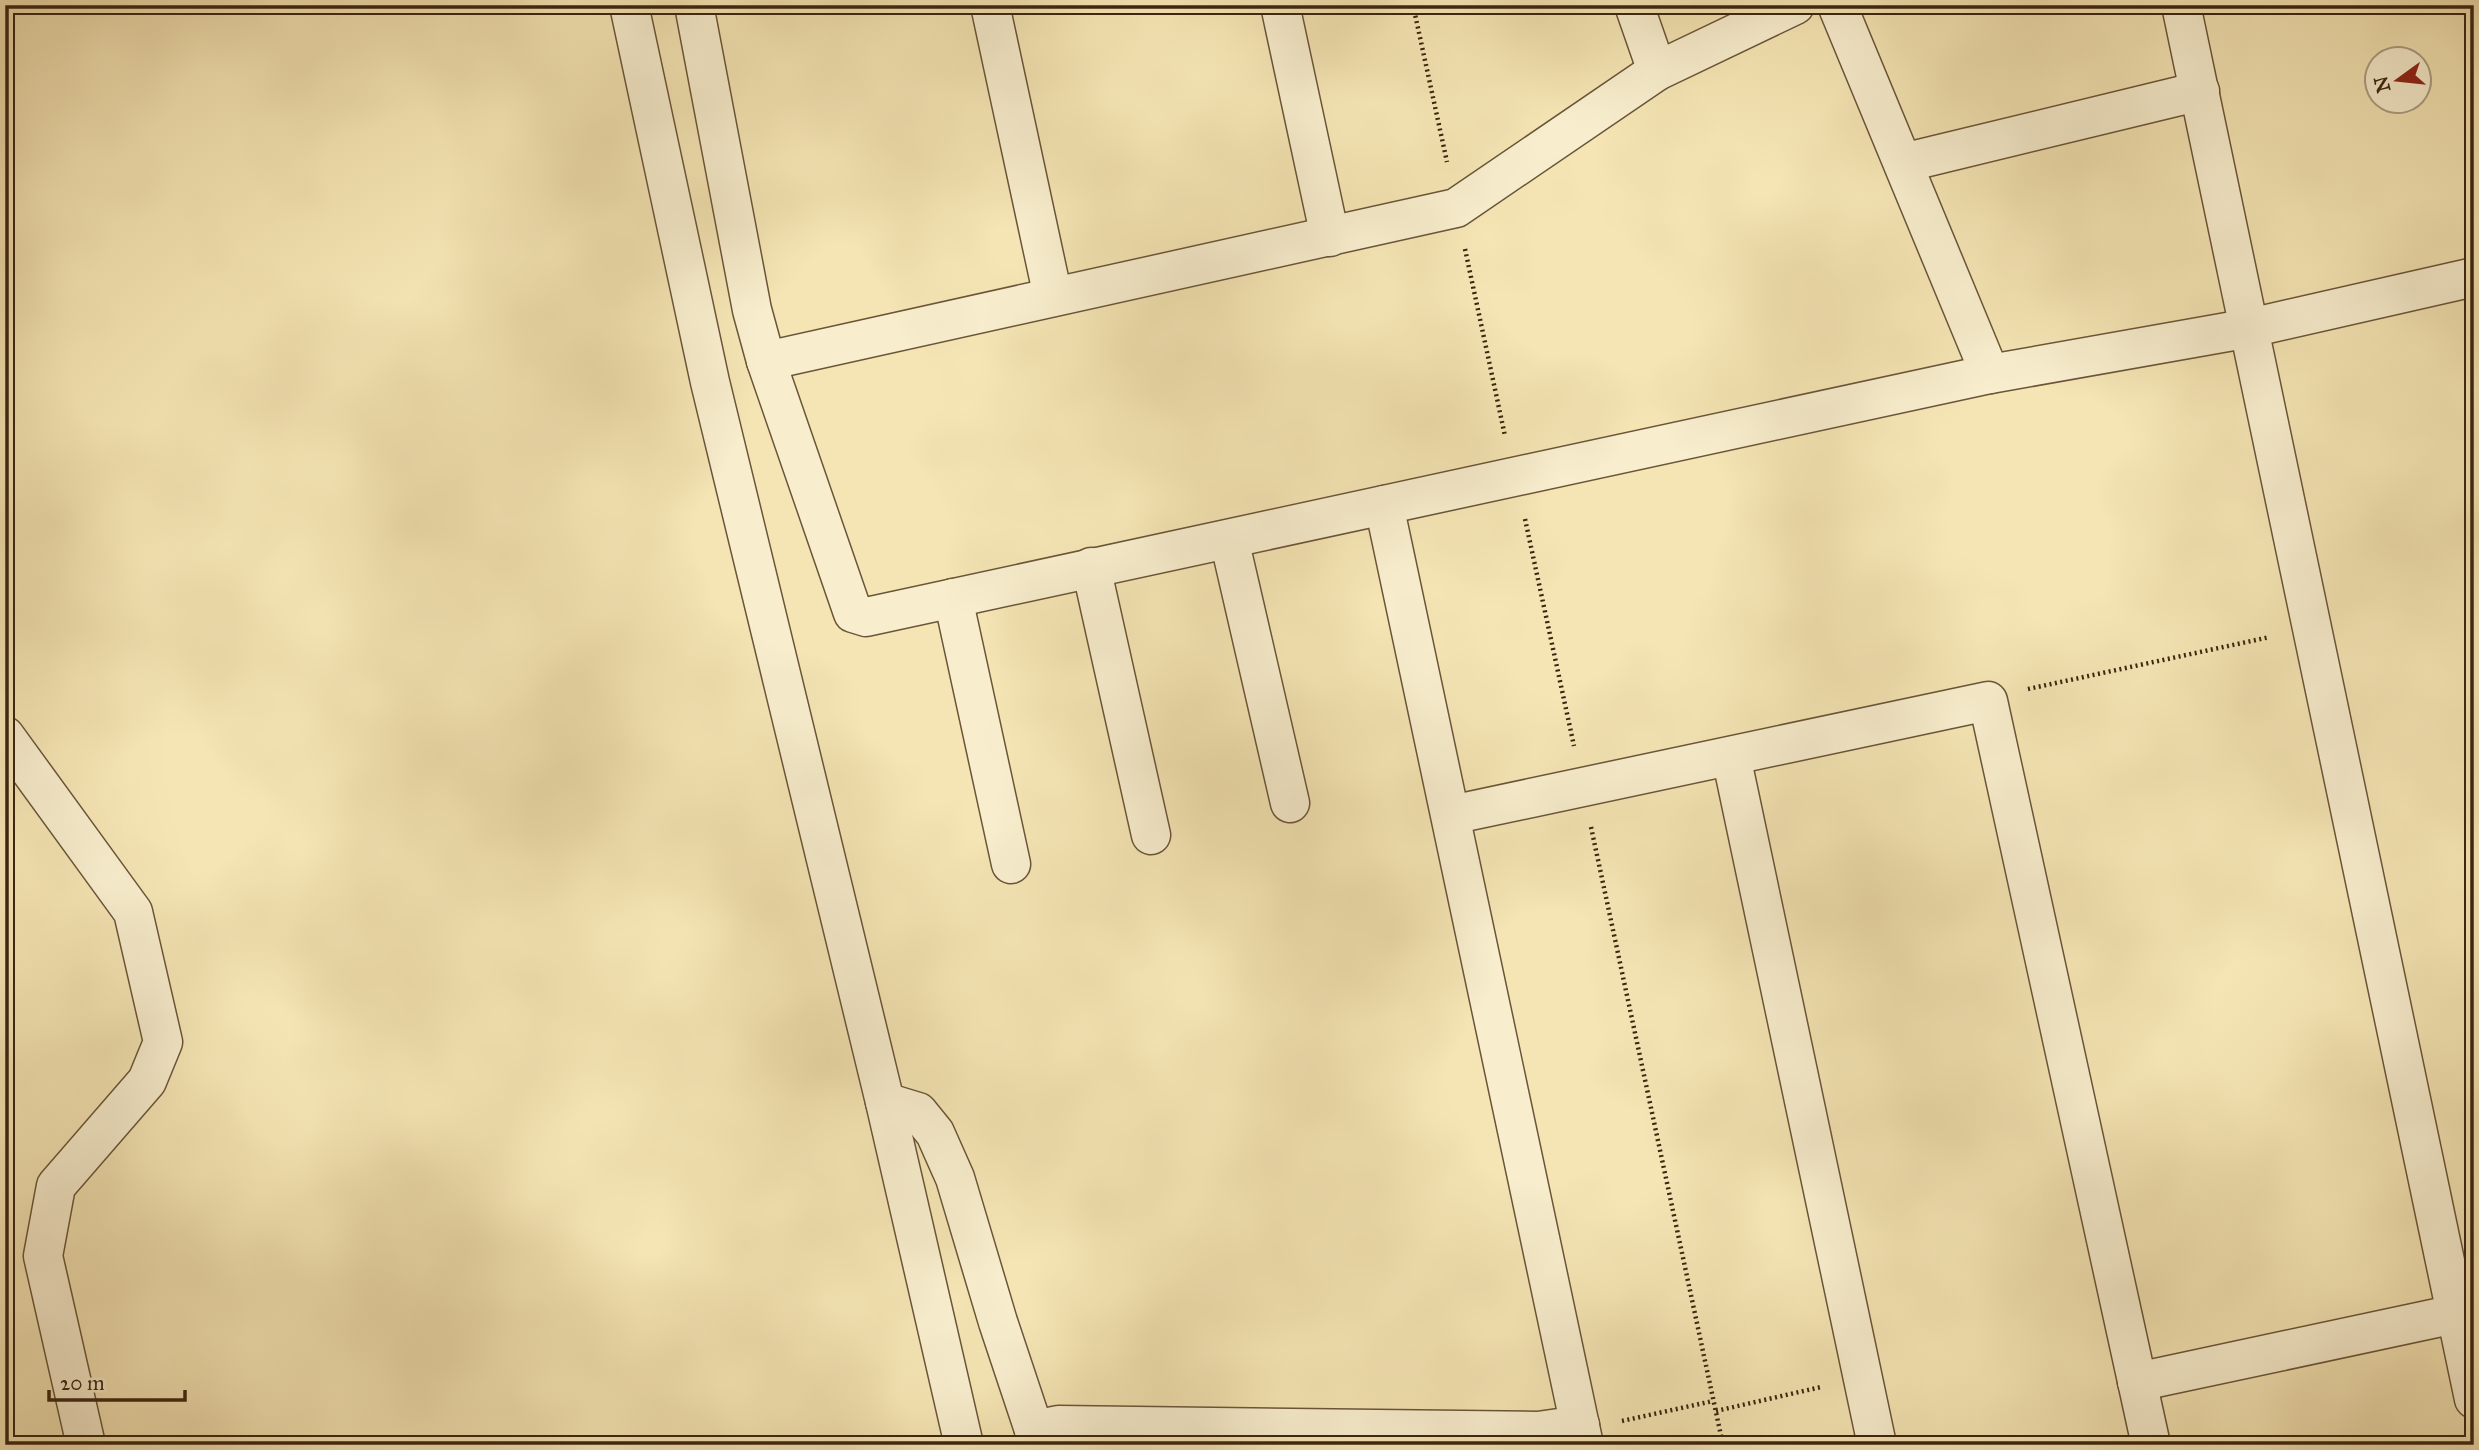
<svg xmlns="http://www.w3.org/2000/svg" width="2479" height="1450" font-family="'IM FELL Great Primer',serif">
<rect width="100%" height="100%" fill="#f5e5b4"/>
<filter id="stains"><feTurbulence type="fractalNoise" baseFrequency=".00286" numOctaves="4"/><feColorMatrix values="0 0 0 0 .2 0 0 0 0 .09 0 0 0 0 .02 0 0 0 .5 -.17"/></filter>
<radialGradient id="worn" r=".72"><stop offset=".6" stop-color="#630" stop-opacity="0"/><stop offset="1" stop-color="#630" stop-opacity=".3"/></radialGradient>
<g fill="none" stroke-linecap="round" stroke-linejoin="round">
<defs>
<g id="minor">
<path d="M629,5L710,382L885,1102L964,1445"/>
<path d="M694,5L752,310L766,361L853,613L866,617L1990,374L2250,328"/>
<path d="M990,5L1053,297"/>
<path d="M1280,5L1330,237"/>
<path d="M1634,5L1657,71"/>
<path d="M1837,5L1990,374"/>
<path d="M1903,163L2200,91"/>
<path d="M766,361L1456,208L1657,71L1795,5"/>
<path d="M1384,505L1584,1445"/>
<path d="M1229,539L1290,803"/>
<path d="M1091,567L1151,835"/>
<path d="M953,598L1011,864"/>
<path d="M5,736L133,912L163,1042L147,1081L56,1186L43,1256L86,1445"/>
<path d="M1731,756L1877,1445"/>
<path d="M1451,815L1988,701L2151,1445"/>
<path d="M885,1102L918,1112L935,1133L955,1178L998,1322L1034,1430L1036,1445"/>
<path d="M2137,1382L2474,1310"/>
<path d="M1034,1430L1058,1425L1538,1431L1580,1425"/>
</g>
<g id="tertiary">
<path d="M2181,5L2474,1399"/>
<path d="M2250,328L2474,277"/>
</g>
</defs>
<use href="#minor" stroke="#6a5539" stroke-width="41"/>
<use href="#tertiary" stroke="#6a5539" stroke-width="41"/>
<g stroke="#3b2510" stroke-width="4.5" stroke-dasharray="2 3.5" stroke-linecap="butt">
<path d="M1413,5L1447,162"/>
<path d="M1465,249L1505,436"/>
<path d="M1525,519L1574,746"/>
<path d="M2028,689L2270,637"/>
<path d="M1591,827L1723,1445"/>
<path d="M1716,1411L1821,1387"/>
<path d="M1622,1421L1713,1401"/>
</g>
<use href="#minor" stroke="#f8eece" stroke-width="38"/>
<use href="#tertiary" stroke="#f8eece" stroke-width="38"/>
</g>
<rect width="2479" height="1450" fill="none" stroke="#f5e5b4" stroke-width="28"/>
<rect x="7" y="7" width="2465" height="1436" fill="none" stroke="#3b2510" stroke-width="3.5"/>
<rect x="14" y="14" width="2451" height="1422" fill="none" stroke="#3b2510" stroke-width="2"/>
<g transform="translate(2398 80) rotate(255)"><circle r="33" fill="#f8eece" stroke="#ac9e82" stroke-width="2"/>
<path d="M0-5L12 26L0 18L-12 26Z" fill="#8f2418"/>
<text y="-10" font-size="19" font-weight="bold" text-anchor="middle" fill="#3b2510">N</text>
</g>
<path d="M49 1390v10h136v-10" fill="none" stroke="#3b2510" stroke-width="3.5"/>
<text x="60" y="1390" font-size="21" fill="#3b2510" stroke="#f8eece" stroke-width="5" paint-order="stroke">20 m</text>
<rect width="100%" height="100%" filter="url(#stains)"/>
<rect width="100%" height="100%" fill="url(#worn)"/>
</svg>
